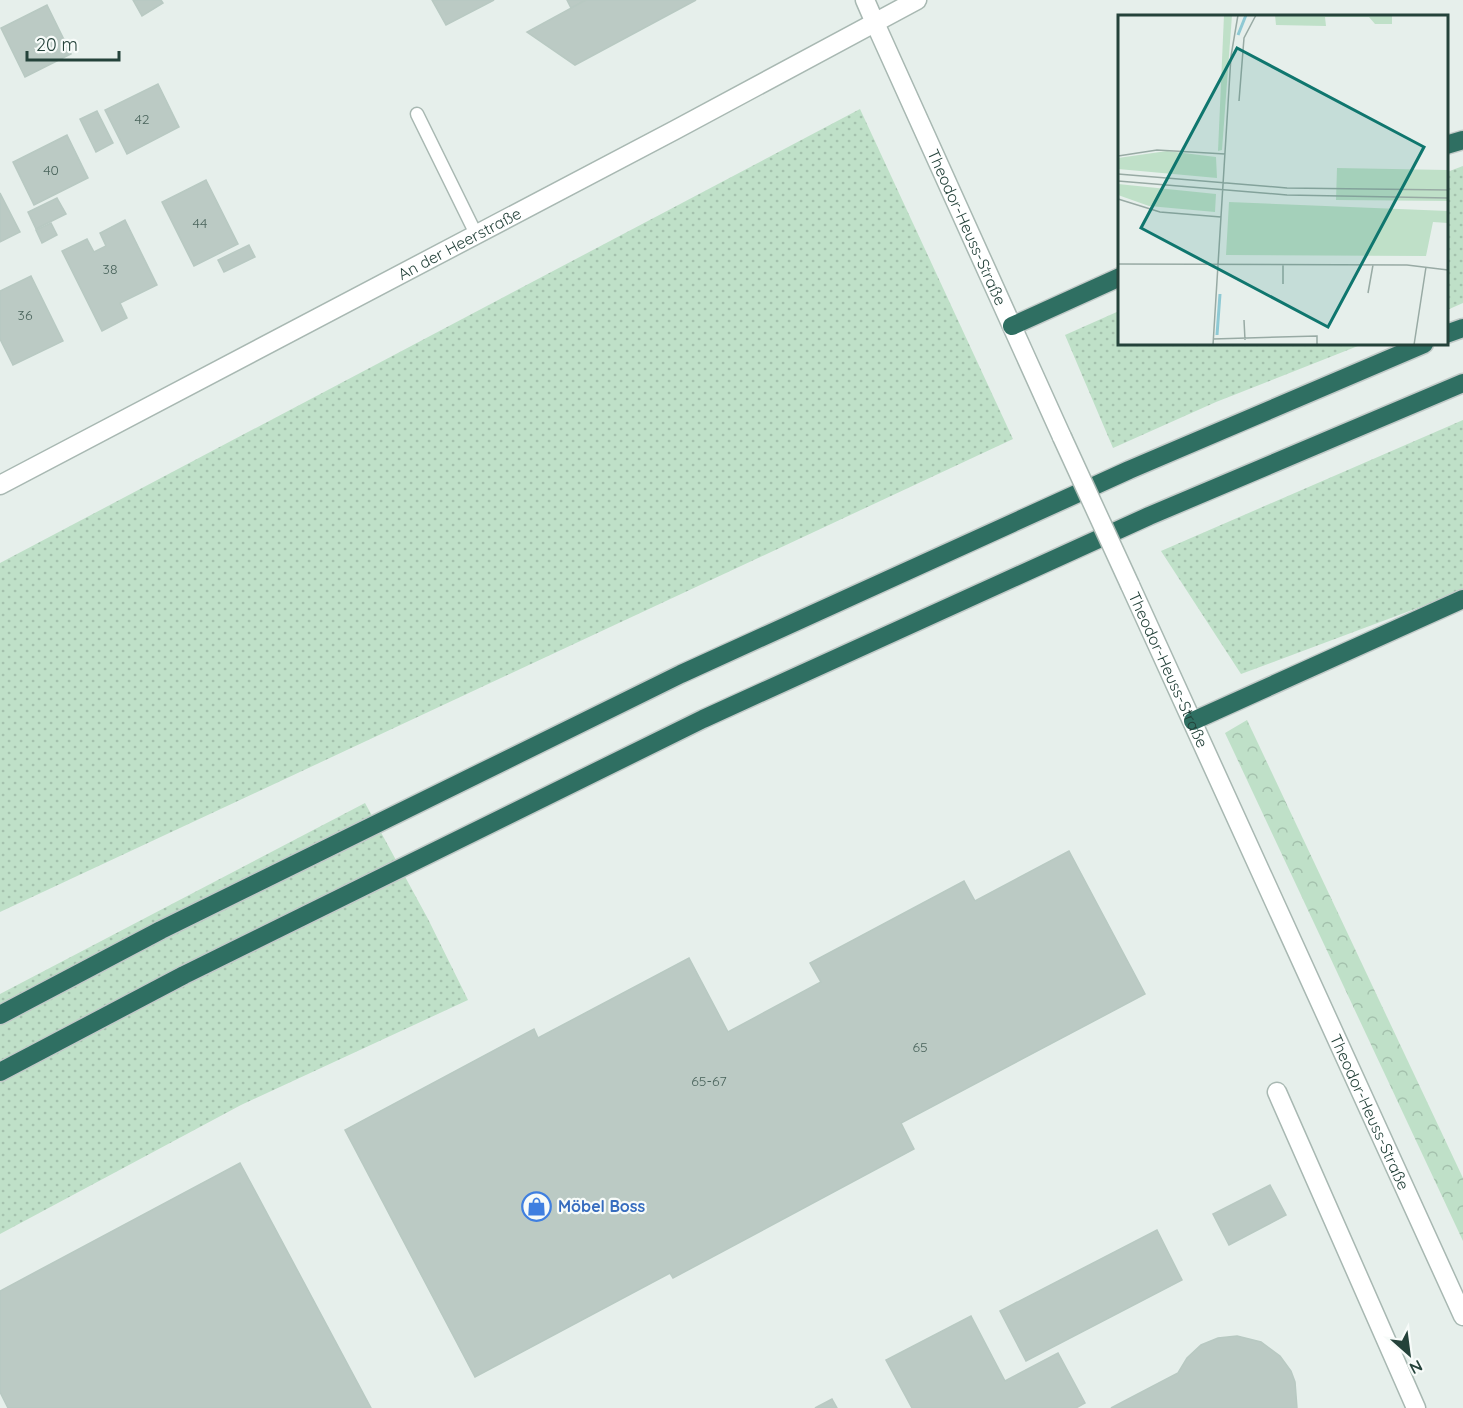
<svg xmlns="http://www.w3.org/2000/svg" width="1463" height="1408" font-family="Quicksand,sans-serif">
<defs>
<pattern id="grass-dots" width="8" height="8" patternUnits="userSpaceOnUse" patternTransform="scale(1.5)"><rect width="8" height="8" fill="#bfe0c8"/><path d="M2 2h.1M6 6h.1" fill="none" stroke="#a4c1ad" stroke-width="1.8" stroke-linecap="round"/></pattern>
<pattern id="forest-crowns" width="20" height="18" patternUnits="userSpaceOnUse" patternTransform="scale(1.5)"><rect width="20" height="18" fill="#bfe0c8"/><path d="M2 6a3 3 0 1 1 6 0M12 15a3 3 0 1 1 6 0" fill="none" stroke="#a4c1ad"/></pattern>
</defs>
<rect width="100%" height="100%" fill="#e6efeb"/>
<g fill="url(#grass-dots)">
<path d="M860,109L1013,439L0,912V563Z"/>
<path d="M1463,166V303L1447,310V172Z"/>
<path d="M1119,311L1120,344H1363L1216,402L1113,448L1065,335Z"/>
<path d="M1463,420V591L1241,674L1161,551Z"/>
<path d="M365,803L428,919L468,1000L241,1105L0,1234V994Z"/>
</g>
<path fill="url(#forest-crowns)" d="M1247,720L1463,1178V1241L1225,733Z"/>
<g fill="#bbcac4" stroke="#b8c9c2" stroke-width="1.5">
<path d="M133,0H161L163,3L142,16Z"/>
<path d="M432,0H494L446,25Z"/>
<path d="M567,0H586L571,8Z"/>
<path d="M586,0H696L575,65L527,32Z"/>
<path d="M47,5L71,54L25,77L1,28Z"/>
<path d="M158,84L179,127L127,154L105,110Z"/>
<path d="M97,111L113,143L96,152L80,119Z"/>
<path d="M67,135L88,178L34,205L13,162Z"/>
<path d="M206,180L238,244L194,266L162,202Z"/>
<path d="M0,193L20,232L0,242Z"/>
<path d="M57,198L66,214L36,229L28,212Z"/>
<path d="M125,220L157,285L120,303L127,318L102,331L62,251L87,239L94,252L106,246L100,233Z"/>
<path d="M51,223L57,235L42,243L36,230Z"/>
<path d="M249,245L255,257L224,272L218,260Z"/>
<path d="M31,276L63,341L13,365L0,339V291Z"/>
<path d="M1069,851L1145,994L901,1123L914,1149L673,1278L670,1273L475,1377L345,1130L534,1029L538,1038L689,958L728,1032L821,982L810,963L964,881L975,901Z"/>
<path d="M240,1163L371,1408H8L0,1392V1291Z"/>
<path d="M1270,1185L1286,1215L1229,1245L1213,1214Z"/>
<path d="M1157,1230L1182,1280L1026,1361L1000,1311Z"/>
<path d="M971,1316L1005,1381L1058,1353L1085,1403L1076,1408H912L886,1360Z"/>
<path d="M1237,1336L1261,1342L1280,1356L1291,1371L1295,1382L1297,1408H1111L1178,1373L1187,1358L1201,1345L1218,1338Z"/>
<path d="M832,1399L837,1408H815Z"/>
</g>
<g fill="none" stroke-linecap="round" stroke-linejoin="round">
<defs>
<path id="service" d="M417,114L476,234"/>
<g id="minor">
<path d="M865,0L875,23"/>
<path d="M1277,1092L1416,1408"/>
</g>
<g id="tertiary">
<path id="s1" d="M875,23L1062,437"/>
<path id="s2" d="M0,485L675,130L917,0"/>
<path id="s3" d="M1130,585L1463,1316"/>
</g>
<g id="motorway">
<path d="M1446,145L1463,140"/>
<path d="M1012,326L1120,277"/>
<path d="M1446,334L1463,328"/>
<path d="M1193,721L1463,599"/>
<path d="M0,1015L161,930L681,674L1129,470L1424,344"/>
<path d="M0,1072L184,975L703,719L1149,516L1463,383"/>
</g>
</defs>
<use href="#service" stroke="#a8b8b2" stroke-width="15"/>
<use href="#minor" stroke="#a8b8b2" stroke-width="21"/>
<use href="#tertiary" stroke="#a8b8b2" stroke-width="21"/>
<use href="#motorway" stroke="#c2cac8" stroke-width="21"/>
<use href="#service" stroke="#fff" stroke-width="12"/>
<use href="#minor" stroke="#fff" stroke-width="18"/>
<use href="#tertiary" stroke="#fff" stroke-width="18"/>
<use href="#motorway" stroke="#2f6f62" stroke-width="18"/>
<defs>
<path id="tertiary-bridge" d="M1062,437L1130,585"/>
</defs>
<use href="#tertiary-bridge" stroke="#a8b8b2" stroke-width="21" stroke-linecap="butt"/>
<use href="#tertiary-bridge" stroke="#fff" stroke-width="18"/>
</g>
<defs>
<symbol id="shop-ring" viewBox="-11 -11 22 22"><circle r="9.5" fill="#f7fbf9" stroke="#3f7fe0" stroke-width="1.5"/><path d="M-5-2.5h2.3a2.7 3.5 0 0 1 5.4 0H5L5.5 6h-11ZM-1.5-2.5h3a1.5 2.3 0 0 0-3 0Z" fill="#3f7fe0"/></symbol>
</defs>
<g fill-rule="evenodd">
<use href="#shop-ring" x="520" y="1190" width="33" height="33"/>
</g>
<g text-anchor="middle" dominant-baseline="central" stroke-width="4.5" stroke-linejoin="round" paint-order="stroke">
<g font-size="14" fill="#4a645c">
<text x="142" y="119">42</text>
<text x="51" y="170">40</text>
<text x="200" y="223">44</text>
<text x="110" y="269">38</text>
<text x="25" y="315">36</text>
<text x="920" y="1047">65</text>
<text x="709" y="1081">65-67</text>
</g>
<g font-size="16" fill="#24423a" stroke="#f7fbf9">
<text stroke="none"><textPath href="#s1" startOffset="224">Theodor-Heuss-Straße</textPath></text>
<text stroke="none"><textPath href="#s2" startOffset="519">An der Heerstraße</textPath></text>
<text stroke="none"><textPath href="#s3" startOffset="93">Theodor-Heuss-Straße</textPath></text>
<text stroke="none"><textPath href="#s3" startOffset="579">Theodor-Heuss-Straße</textPath></text>
</g>
<g font-size="16" font-weight="bold" fill="#366cbe" stroke="#f7fbf9" text-anchor="start">
<text x="558" y="1206">Möbel Boss</text>
</g>
</g>
<g transform="translate(1118 15)">
<rect width="330" height="330" fill="#e6efeb"/>
<path d="M157,0H274V9H257L251,2H207L208,11L158,10ZM49,136L98,142L99,163L0,154V143ZM219,153L330,155V186L218,185ZM0,169L98,179L97,197L31,191L0,180ZM111,187L330,196V208L315,207L308,241L108,240Z" fill="#bfe0c8"/>
<path d="M106,0H114L104,135L100,136Z" fill="#bfe0c8"/>
<path fill="none" stroke="#8ec9d4" stroke-width="3" d="M120,20L128,0M99,320L102,279"/>
<path fill="none" stroke="#98aaa4" stroke-width="1.5" d="M121,86L126,23L138,0M0,141L39,135L107,139M0,159L169,173L330,175M0,166L169,180L330,183M0,184L42,197L103,202M0,249L289,250L330,255M165,269V250M250,278L255,250M126,305L127,325M95,324L199,321V330M95,330L113,41L120,0M296,330L308,252"/>
<path fill="#0f766e" fill-opacity="0.15" stroke="#0f766e" stroke-width="3" d="M119,33L306,132L210,312L23,213Z"/>
<rect width="330" height="330" fill="none" stroke="#24423a" stroke-width="3"/>
</g>
<g transform="translate(1409 1354) rotate(152)" stroke="#f7fbf9" stroke-width="4.5" paint-order="stroke">
<path d="M0-4.5L10 22L0 15L-10 22Z" fill="#24423a"/>
<text y="-9" font-size="16" font-weight="bold" text-anchor="middle" fill="#24423a">N</text>
</g>
<path d="M27 51v9h92v-9" fill="none" stroke="#24423a" stroke-width="3"/>
<text x="36" y="51" font-size="18" fill="#24423a" stroke="#f7fbf9" stroke-width="4.5" paint-order="stroke">20 m</text>
</svg>
